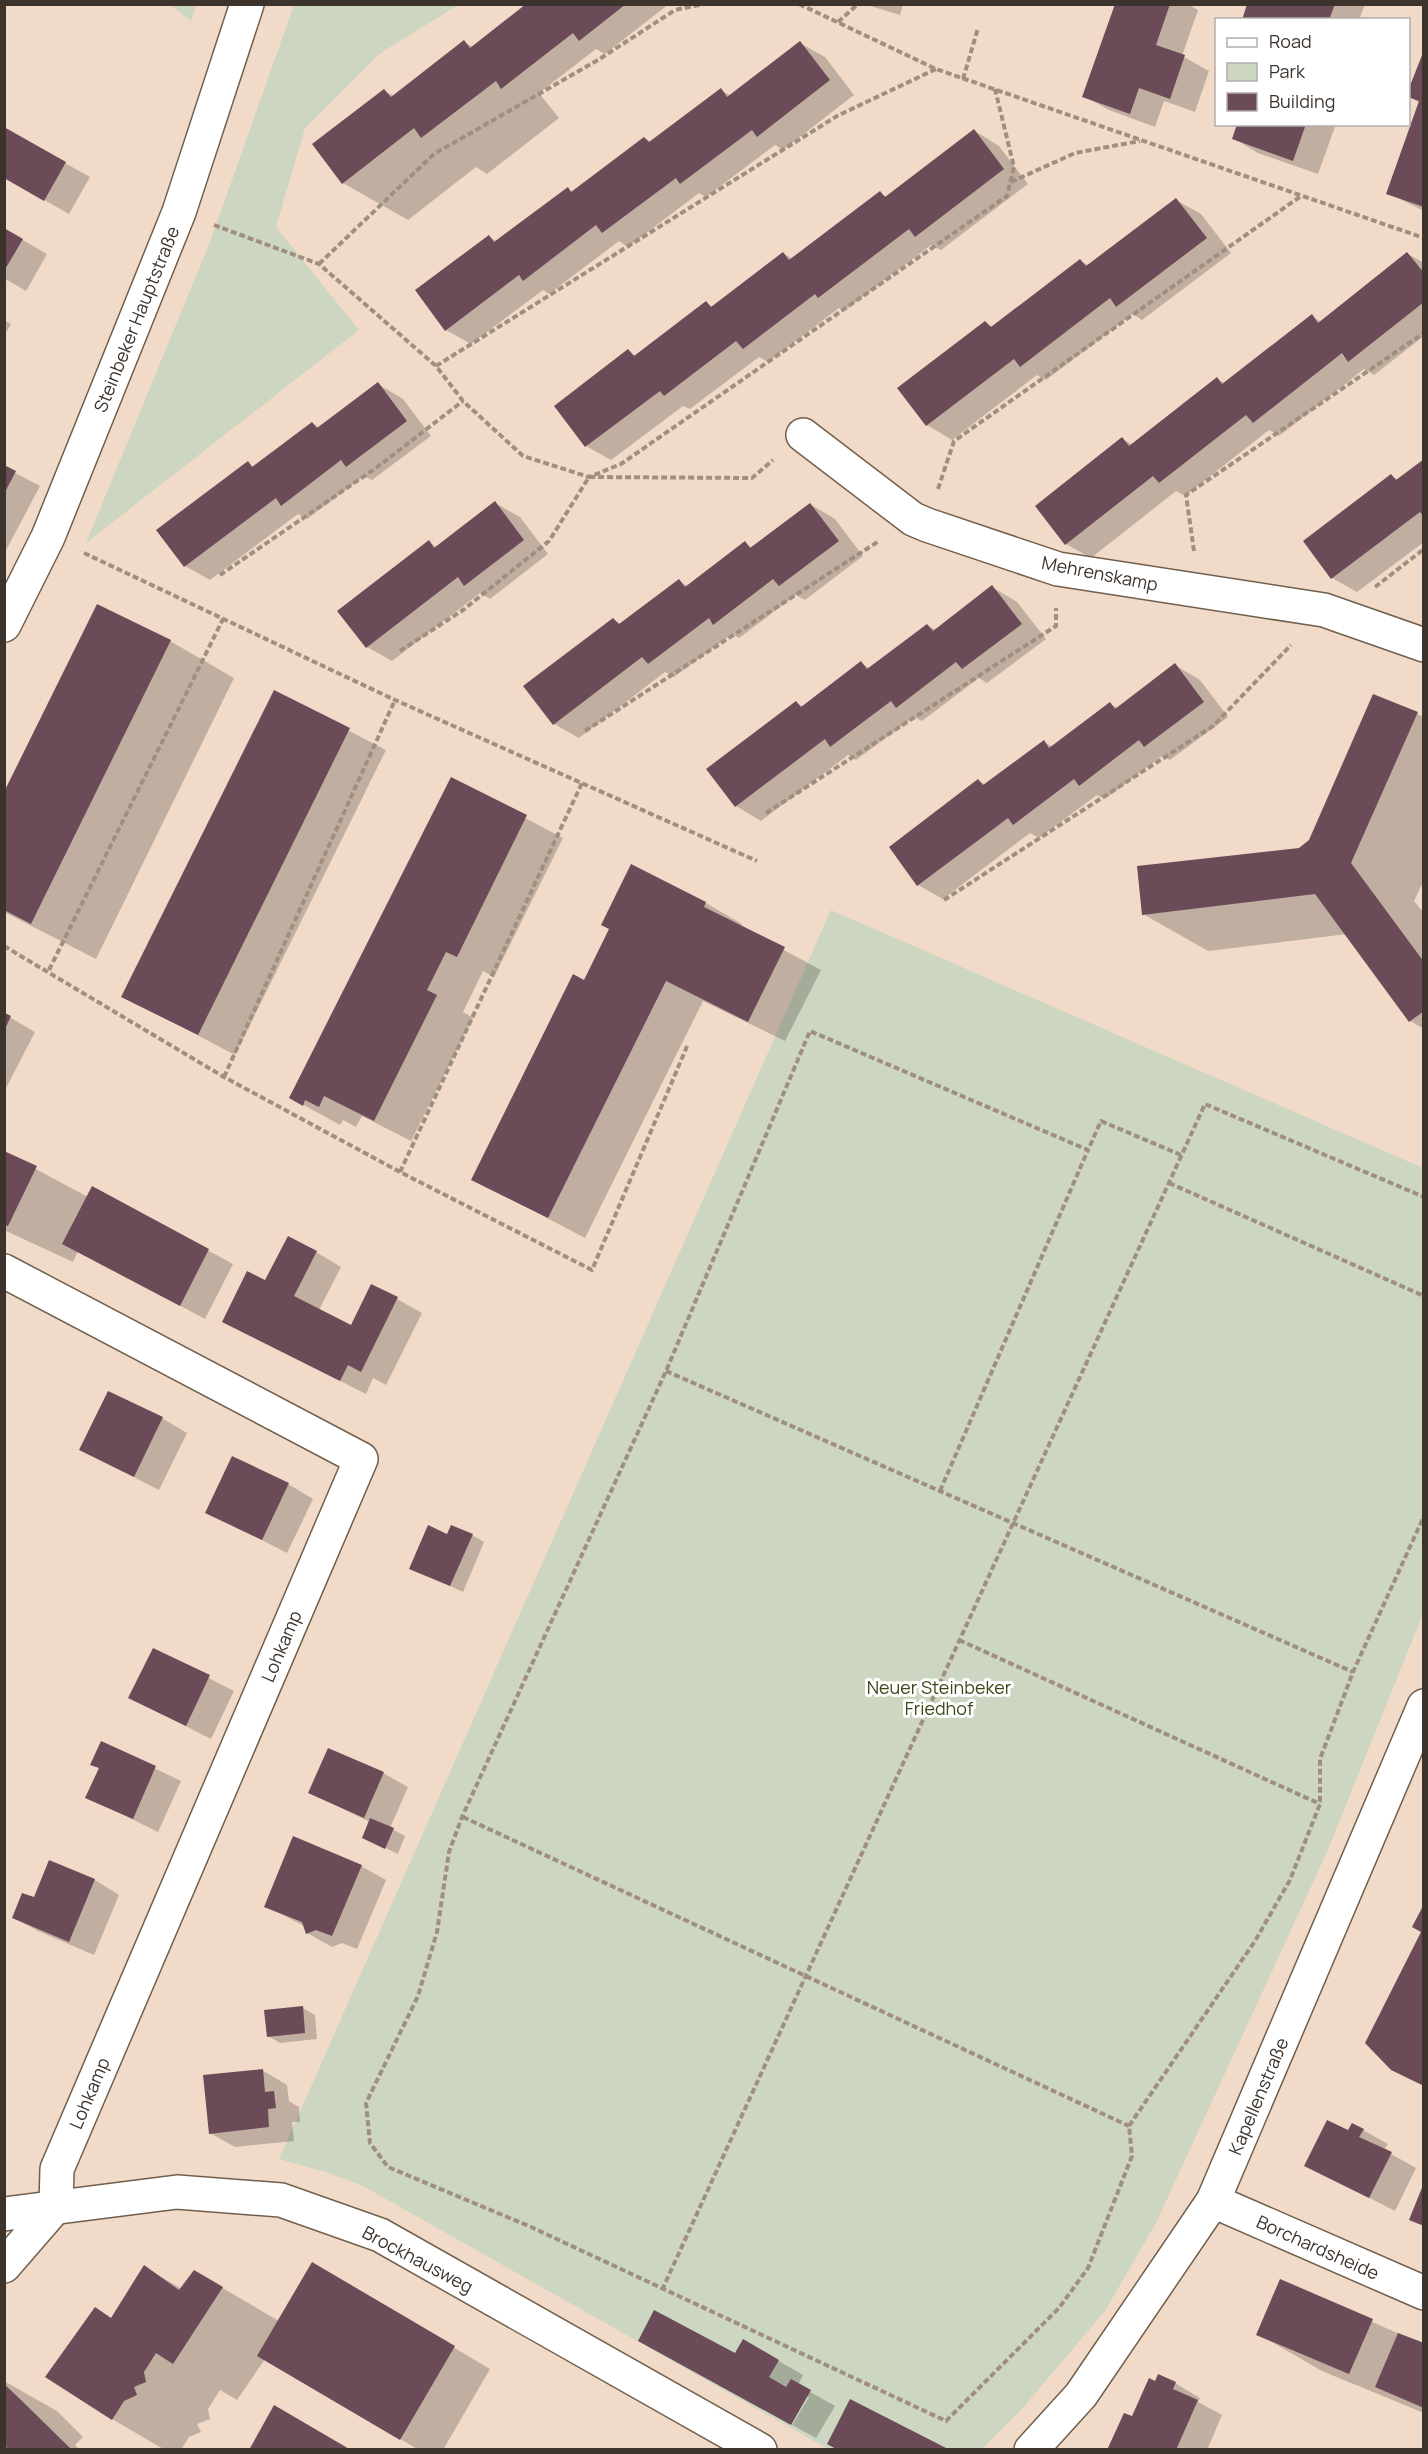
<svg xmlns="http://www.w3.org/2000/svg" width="1428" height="2454" font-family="Manrope,sans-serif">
<rect width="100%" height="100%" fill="#f1dbc8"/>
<g fill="#cdd6c0">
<path d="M170,5H196L191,21Z"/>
<path d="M294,5H458L379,54L305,128L276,227L359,330L86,543L210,242Z"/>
<path d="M831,910L1423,1168V1614L1327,1852L1156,2223L1105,2311L1022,2409L982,2449H828L363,2186L326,2172L279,2159Z"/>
</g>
<g fill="#0003">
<path d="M528,4H669L605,54L596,49L539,93L559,118L487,174L476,167L408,220L343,183L314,145L384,91L394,96L464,42L473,47Z"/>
<path d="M864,4H903L900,15Z"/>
<path d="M1114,4H1188L1198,10L1182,56L1209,71L1195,112L1164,101L1155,127L1109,110L1084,96L1116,6Z"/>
<path d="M1249,4H1365L1359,20H1243Z"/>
<path d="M800,43L825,57L854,95L783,150L775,145L706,197L699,193L628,247L619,241L549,294L543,290L471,344L446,330L489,237L498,242L568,189L573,192L644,138L651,142L721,90L731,96Z"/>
<path d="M1424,54V211L1388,193L1420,103L1408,96Z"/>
<path d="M1238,124H1336L1318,174L1258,153L1233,138Z"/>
<path d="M4,129L90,177L69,214L4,177Z"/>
<path d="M975,131L999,146L1028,184L941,250L931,245L844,311L839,308L768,362L759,357L690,409L683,406L611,460L586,446L628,351L636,356L706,303L713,307L783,253L793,259L880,193L887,197Z"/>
<path d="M1176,200L1201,214L1231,253L1142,320L1133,314L1046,380L1037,375L952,440L927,425L899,388L985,323L993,327L1080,261L1090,266Z"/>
<path d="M4,229L47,254L26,291L4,278Z"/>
<path d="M1408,254L1424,263V336L1374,375L1364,369L1279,436L1269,430L1185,496L1176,491L1091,558L1066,544L1123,439L1133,445L1217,379L1226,384L1312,316L1321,322Z"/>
<path d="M4,320L11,324L4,336Z"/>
<path d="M378,384L403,399L431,436L372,480L364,476L307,519L298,514L210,580L185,566L248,463L254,467L312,423L320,428Z"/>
<path d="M1424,461V542L1357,592L1332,578L1391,476L1399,480Z"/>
<path d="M4,467L40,486L4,554Z"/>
<path d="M495,503L520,517L548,554L490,599L480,593L392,661L367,647L429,542L437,547Z"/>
<path d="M810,504L835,519L863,556L805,600L796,595L739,638L732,634L674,677L665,672L579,738L554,724L613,620L621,624L679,581L688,586L745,543L753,548Z"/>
<path d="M992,587L1017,602L1046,639L987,683L979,678L922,721L914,717L856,760L848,755L761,821L736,806L708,769L796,703L804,707L861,663L871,669L928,626L936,630Z"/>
<path d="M170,641L234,678L96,959L4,912V795Z"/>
<path d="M1175,665L1200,680L1228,717L1170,760L1162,756L1105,799L1097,795L1039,838L1030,833L943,899L918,885L979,781L986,785L1044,742L1053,747L1110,704L1118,708Z"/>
<path d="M274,692L386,750L235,1055L123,996Z"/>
<path d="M1417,714L1424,717V880L1414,901L1424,913V1029L1410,1021L1347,934L1208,951L1143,914L1300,850L1311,841Z"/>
<path d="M451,779L563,838L494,977L483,971L463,1012L473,1018L411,1141L362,1116L356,1127L343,1120L340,1125L291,1098Z"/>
<path d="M632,866L706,903L742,924L741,927L821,970L785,1041L703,1001L585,1238L473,1179L584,982L611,928Z"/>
<path d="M4,1014L35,1032L4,1092Z"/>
<path d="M4,1152L88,1197L93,1188L233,1264L205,1319L78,1251L73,1262L4,1230Z"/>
<path d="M316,1252L341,1267L319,1310L352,1327L397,1299L422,1313L386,1385L373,1378L366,1394L249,1335L266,1282Z"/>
<path d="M162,1418L187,1433L159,1490L81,1450Z"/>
<path d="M288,1484L313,1499L287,1553L207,1512Z"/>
<path d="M472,1535L484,1542L463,1592L411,1568L448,1536Z"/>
<path d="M154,1650L234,1691L211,1739L130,1698Z"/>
<path d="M102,1743L181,1781L158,1832L87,1797L100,1769Z"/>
<path d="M383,1773L408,1787L390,1828L405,1836L398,1854L364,1838L370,1822L310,1793Z"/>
<path d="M50,1862L95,1880L119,1895L94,1955L38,1931L13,1917L34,1899Z"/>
<path d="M361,1866L386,1880L357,1949L342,1943L332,1947L307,1933L304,1926L266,1906Z"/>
<path d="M303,2008L315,2015L317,2039L280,2043L268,2036Z"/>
<path d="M262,2070L287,2085L289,2101L299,2107L300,2122H292L294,2141L235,2147L210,2133Z"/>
<path d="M1363,2130L1388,2144L1384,2150L1416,2168L1395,2211L1306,2165L1349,2132Z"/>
<path d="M144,2267L182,2289L195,2272L279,2321L349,2285L490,2369L443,2450H419L265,2359L237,2400L220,2390L208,2409L210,2419L197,2424L201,2432L189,2437L181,2450H165L112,2419V2319Z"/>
<path d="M1281,2281L1424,2345V2413L1322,2371L1258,2334Z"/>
<path d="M744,2341L803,2375L798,2385L835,2406L816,2438L792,2425L809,2397H805L790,2423L735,2355Z"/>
<path d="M4,2381L57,2411L83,2437L75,2445L80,2450H4Z"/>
<path d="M1175,2383L1200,2398L1198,2402L1222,2415L1207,2450H1109Z"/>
</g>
<g fill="#6a4b57">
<path d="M526,4H626L579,41L573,33L501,89L496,81L421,138L414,128L342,184L312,144L384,89L391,97L464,40L470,48Z"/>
<path d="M1115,4H1170L1156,45L1185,55L1170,99L1139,88L1130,114L1082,97Z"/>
<path d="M1247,4H1335L1329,20H1242Z"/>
<path d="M800,41L830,80L757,137L752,130L680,184L676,178L602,233L596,225L523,281L519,275L445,331L415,290L489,235L494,242L568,187L571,192L644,137L649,142L721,88L727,97Z"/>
<path d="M1424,50V207L1386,194L1419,101L1408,97V91Z"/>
<path d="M1237,124H1306L1293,161L1232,139Z"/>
<path d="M4,127L66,162L44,201L4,178Z"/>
<path d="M974,129L1004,169L915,237L909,229L818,298L815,294L743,349L736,341L664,396L660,391L585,447L554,406L628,349L634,356L706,301L711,307L783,252L789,260L880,191L885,197Z"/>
<path d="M1176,198L1207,238L1116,307L1110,298L1020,367L1014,359L926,426L897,388L985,321L991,327L1080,259L1086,266Z"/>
<path d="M4,228L23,239L4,271Z"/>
<path d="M1407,252L1424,273V302L1348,362L1342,353L1253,423L1246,415L1159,483L1153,476L1065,545L1035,506L1122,437L1129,446L1217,377L1222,384L1312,314L1318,323Z"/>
<path d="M378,382L407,421L346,467L341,460L281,506L276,498L184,567L156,530L248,461L252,467L312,422L317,428Z"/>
<path d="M1424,459V517L1420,512L1331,579L1303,541L1391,474L1396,480Z"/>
<path d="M4,465L16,471L4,494Z"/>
<path d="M495,501L524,540L464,586L458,577L366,648L337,611L429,540L434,548Z"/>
<path d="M810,503L839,541L779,586L773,579L713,625L709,618L648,664L642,657L553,725L523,686L613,618L619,624L679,579L685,587L745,541L750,548Z"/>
<path d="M992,585L1022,624L962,669L956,662L896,708L891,701L830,747L825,739L735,807L706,769L796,701L801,707L861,661L867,669L927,624L933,631Z"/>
<path d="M97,604L171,640L31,924L4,910V792Z"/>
<path d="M1175,663L1204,702L1144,747L1139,740L1079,786L1074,779L1013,825L1008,818L917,886L889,847L978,779L983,785L1044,740L1049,748L1110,702L1115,709Z"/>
<path d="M274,690L350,728L198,1035L121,997Z"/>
<path d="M1373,694L1418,712L1351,863L1424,962V1011L1409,1022L1315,894L1142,915L1137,866L1299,848L1309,840Z"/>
<path d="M451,777L527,815L457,957L446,952L427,990L437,995L374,1121L324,1096L319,1107L305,1100L303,1106L289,1098Z"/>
<path d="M631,864L706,902L704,907L785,947L748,1022L666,981L548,1218L471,1180L573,974L584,980L609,929L601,925Z"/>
<path d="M5,1013L11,1016L5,1029Z"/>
<path d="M4,1151L37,1166L8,1226L4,1225Z"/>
<path d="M92,1186L209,1249L180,1306L62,1244Z"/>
<path d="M288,1236L317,1251L294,1296L351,1325L371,1284L398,1297L361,1372L348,1365L340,1381L222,1322L247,1271L265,1280Z"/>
<path d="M108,1391L163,1417L134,1477L79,1450Z"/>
<path d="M232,1456L289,1483L262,1540L205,1513Z"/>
<path d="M428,1525L447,1534L451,1525L473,1534L450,1586L409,1569Z"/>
<path d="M153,1648L210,1675L186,1726L128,1698Z"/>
<path d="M101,1741L156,1766L133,1819L85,1798L99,1768L90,1765Z"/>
<path d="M328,1748L384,1772L364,1818L308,1793Z"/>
<path d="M370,1818L394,1828L385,1849L362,1838Z"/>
<path d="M293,1836L362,1865L332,1936L316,1930L306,1934L302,1922L264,1907Z"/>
<path d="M49,1860L95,1879L69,1942L12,1918L22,1893L34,1897Z"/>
<path d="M1424,1904V2086L1391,2070L1365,2043L1421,1932L1412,1927Z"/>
<path d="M303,2006L305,2033L267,2037L264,2010Z"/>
<path d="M263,2069L265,2092L274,2091L276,2108L268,2109L269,2127L209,2134L203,2075Z"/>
<path d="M1327,2120L1348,2130L1352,2123L1364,2129L1359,2137L1392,2152L1369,2198L1304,2166Z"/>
<path d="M1423,2185H1424V2226L1409,2220Z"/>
<path d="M312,2262L455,2346L400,2440L257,2356Z"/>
<path d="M144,2265L179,2290L194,2270L223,2287L173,2364L156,2353L144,2372L146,2382L134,2387L137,2395L124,2401L112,2420L45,2377L95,2307L111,2318Z"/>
<path d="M1280,2279L1373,2319L1349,2374L1256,2335Z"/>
<path d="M654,2310L735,2353L743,2339L779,2360L769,2377L786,2387L791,2379L811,2390L791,2425L638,2341Z"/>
<path d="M1398,2333L1424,2343V2408L1375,2387Z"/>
<path d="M1158,2374L1176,2382L1173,2389L1198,2400L1176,2450H1107L1124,2413L1132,2416L1149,2378L1155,2381Z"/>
<path d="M4,2384L20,2399L72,2450H9L4,2445Z"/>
<path d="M850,2399L950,2450H838L827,2444Z"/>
<path d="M274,2405L351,2450H249Z"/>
</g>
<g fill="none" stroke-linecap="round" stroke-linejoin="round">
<defs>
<g id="minor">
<path d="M803,435L913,519L927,525L1058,569L1324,610L1424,645"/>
<path d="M4,625L48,537L179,212L247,4"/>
<path d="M4,1271L361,1459L57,2169L56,2206"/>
<path d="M1213,2201L1424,2293"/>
<path d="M4,2214L177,2192L281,2200L380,2235L760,2450"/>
<path d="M4,2266L56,2206"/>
<path d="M1031,2450L1081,2395L1213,2201L1424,1706"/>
</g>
</defs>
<use href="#minor" stroke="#715f4d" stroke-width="36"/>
<g stroke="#9f8f81" stroke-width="4" stroke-dasharray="6 3" stroke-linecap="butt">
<path d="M799,4L936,69L1424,238"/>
<path d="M838,22L858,4"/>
<path d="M963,79L978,28"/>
<path d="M1011,182L1075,153L1140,141"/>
<path d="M214,225L319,264L436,366L463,401L523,456L589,477L621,464L1007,196L1014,167L995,89"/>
<path d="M319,264L434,154L598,60L675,10L704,4"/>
<path d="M436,366L837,116L936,69"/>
<path d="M938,489L954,441L1301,196"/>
<path d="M1194,551L1186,495L1424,333"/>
<path d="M84,553L395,700L757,861"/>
<path d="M220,575L376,468L463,401"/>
<path d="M1375,587L1424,549"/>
<path d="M400,651L463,610L549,541L589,477L752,478L773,460"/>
<path d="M585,731L879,541"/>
<path d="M766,813L1056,626V608"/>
<path d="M944,900L1213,726L1291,645"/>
<path d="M4,946L224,1077L400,1172L592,1270L688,1044"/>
<path d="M49,970L223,619"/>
<path d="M224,1077L395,700"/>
<path d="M1181,1155L1101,1121L1088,1150L810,1031L666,1371L462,1817L449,1852L437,1932L418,1996L366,2103L370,2143L388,2167L531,2227L946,2421L1059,2308L1088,2268L1132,2156L1129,2126L1255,1941L1290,1880L1320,1804V1759L1353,1672L1424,1516"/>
<path d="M400,1172L582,783"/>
<path d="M1169,1183L1424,1296"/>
<path d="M666,1371L1353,1672"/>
<path d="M940,1491L1088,1150"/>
<path d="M959,1640L1320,1804"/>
<path d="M463,1817L1129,2126"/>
<path d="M662,2290L1205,1104L1424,1197"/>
</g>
<use href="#minor" stroke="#fff" stroke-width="33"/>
</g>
<g text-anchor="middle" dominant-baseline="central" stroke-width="6" stroke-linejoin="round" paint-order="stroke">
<g font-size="18" fill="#3c332c" stroke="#fff">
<text transform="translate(136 319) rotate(-68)">Steinbeker Hauptstraße</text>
<text transform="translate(1100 573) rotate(11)">Mehrenskamp</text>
<text transform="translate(281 1646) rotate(-67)">Lohkamp</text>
<text transform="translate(89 2093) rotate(-67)">Lohkamp</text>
<text transform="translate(1258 2096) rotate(-67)">Kapellenstraße</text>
<text transform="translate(1318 2247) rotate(24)">Borchardsheide</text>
<text transform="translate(418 2259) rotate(28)">Brockhausweg</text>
</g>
<g font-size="18" fill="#3b4918" stroke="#fff">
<text x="939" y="1687">Neuer Steinbeker<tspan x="939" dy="21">Friedhof</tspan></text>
</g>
</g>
<rect width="1428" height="2454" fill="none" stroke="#3c332c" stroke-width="12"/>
<rect x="1215" y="18" width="195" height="108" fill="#ffffff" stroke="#b1adab" stroke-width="1.5"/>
<rect x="1227" y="38" width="30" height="9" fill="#ffffff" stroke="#b1adab" stroke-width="1.5"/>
<text x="1269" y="48" font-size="18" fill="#3c332c">Road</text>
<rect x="1227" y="63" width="30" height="18" fill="#cdd6c0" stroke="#b1adab" stroke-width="1.5"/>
<text x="1269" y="78" font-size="18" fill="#3c332c">Park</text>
<rect x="1227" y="93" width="30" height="18" fill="#6a4b57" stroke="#b1adab" stroke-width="1.5"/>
<text x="1269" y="108" font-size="18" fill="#3c332c">Building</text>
</svg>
